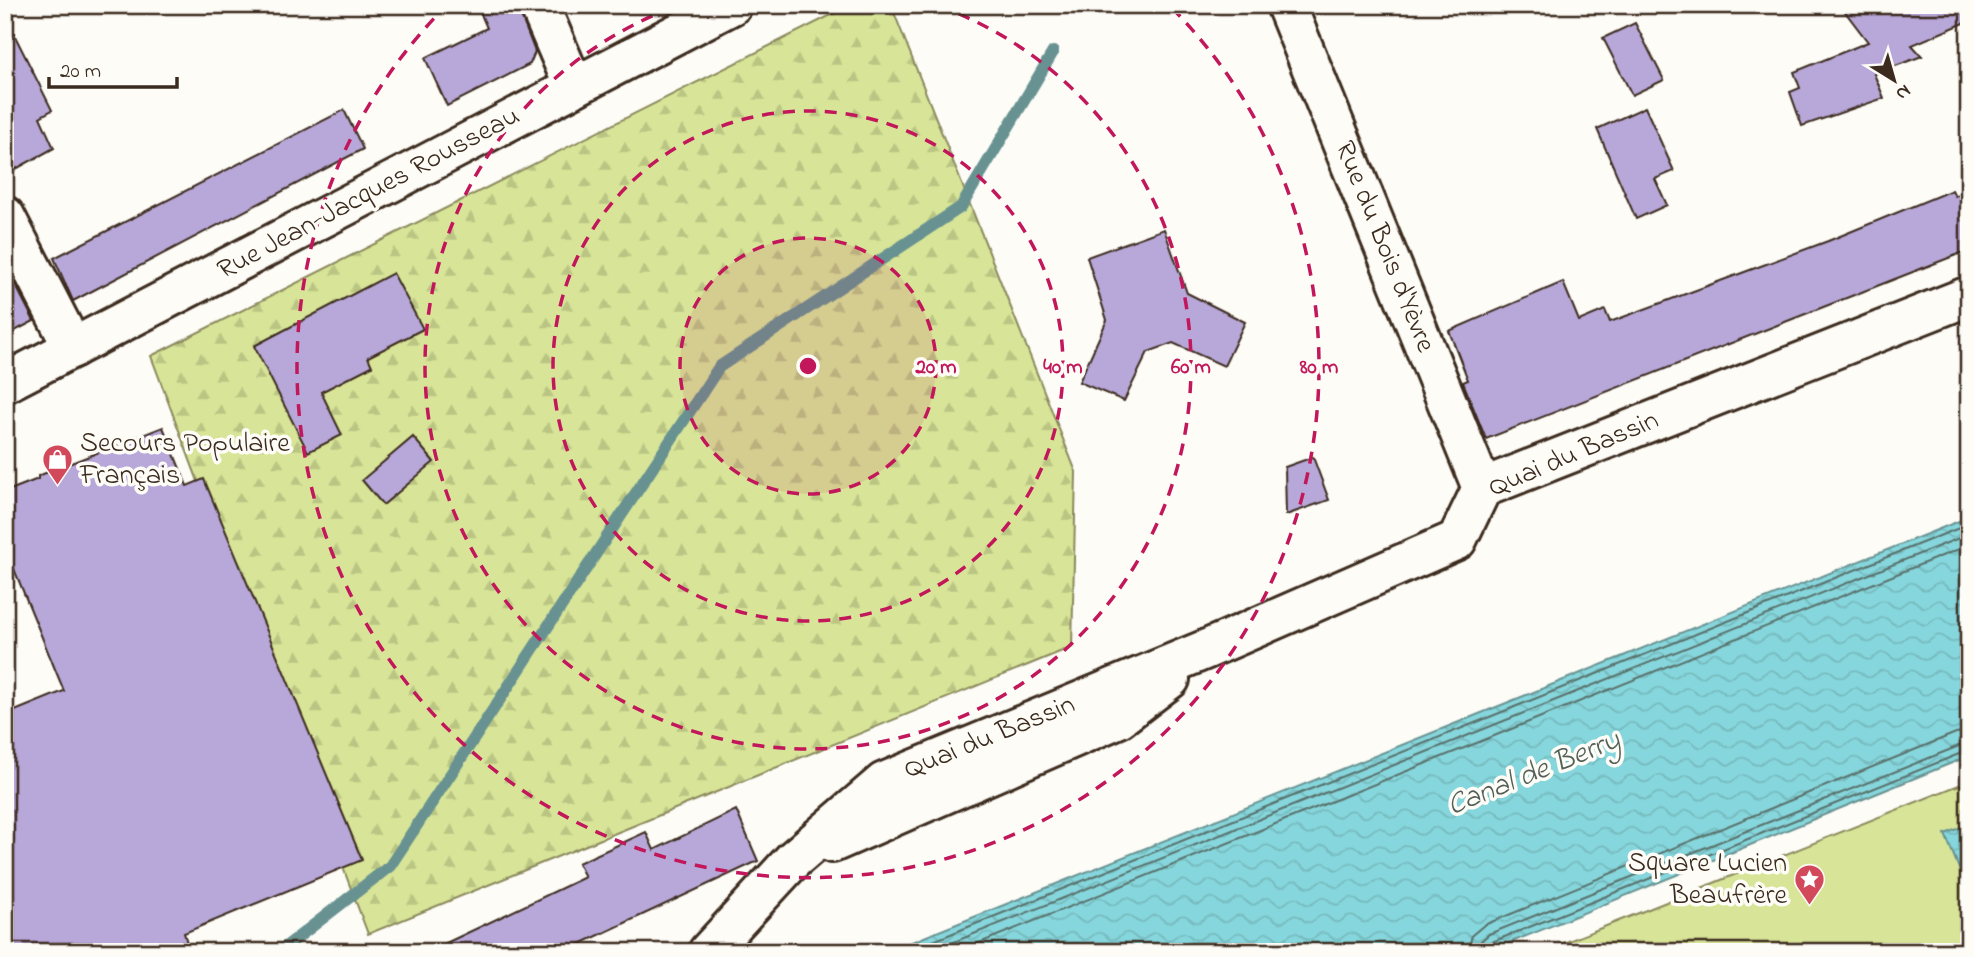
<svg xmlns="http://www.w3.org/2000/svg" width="1974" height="957" font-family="'Indie Flower',sans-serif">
<defs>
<pattern id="forest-firs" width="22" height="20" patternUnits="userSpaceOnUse" patternTransform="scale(1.75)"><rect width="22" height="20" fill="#d8e598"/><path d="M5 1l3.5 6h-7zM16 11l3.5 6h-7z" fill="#bac583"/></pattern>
<pattern id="water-waves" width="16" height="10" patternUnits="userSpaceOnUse" patternTransform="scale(1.75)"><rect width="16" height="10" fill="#86d7dd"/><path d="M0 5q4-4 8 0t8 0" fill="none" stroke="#75b9bd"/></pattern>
</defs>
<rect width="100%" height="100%" fill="#fdfcf7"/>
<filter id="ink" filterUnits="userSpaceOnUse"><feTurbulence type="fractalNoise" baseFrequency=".0143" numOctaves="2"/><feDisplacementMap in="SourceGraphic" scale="14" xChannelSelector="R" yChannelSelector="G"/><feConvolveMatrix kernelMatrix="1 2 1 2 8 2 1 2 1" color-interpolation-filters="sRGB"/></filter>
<g filter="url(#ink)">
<path fill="url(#forest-firs)" stroke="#8a885b" stroke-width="2" d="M851,5H891L1076,472L1072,647L368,934L151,356Z"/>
<path fill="#d8e598" stroke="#8a885b" stroke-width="2" d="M1969,781V952H1541Z"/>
<g fill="url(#water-waves)" stroke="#689291" stroke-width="2">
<path d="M1969,517V756L1487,952H887Z"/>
<path d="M1969,824V893L1945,834Z"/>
</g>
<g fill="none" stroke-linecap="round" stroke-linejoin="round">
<g stroke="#596f6a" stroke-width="2">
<path d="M906,952L1969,524"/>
<path d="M929,952L1969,534"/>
<path d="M957,952L1969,545"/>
<path d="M1468,952L1472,935L1484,925L1956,733L1969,731"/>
<path d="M1478,952L1481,941L1489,934L1969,742"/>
<path d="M1487,952L1492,942L1969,750"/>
</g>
<path stroke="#689291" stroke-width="12" d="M279,952L390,866L719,367L961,207L1053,52"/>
</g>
<g fill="#b8a8d9" stroke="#3b2a1e" stroke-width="2">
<path d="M477,5H517L535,52L530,64L447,106L425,58L487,28Z"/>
<path d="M1840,5H1969V21L1912,45L1922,56L1874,74L1884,98L1802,126L1790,92L1800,88L1794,72L1868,42Z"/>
<path d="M5,16L52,110L40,117L54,148L5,175Z"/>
<path d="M1635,23L1664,80L1632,95L1603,38Z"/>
<path d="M1645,107L1674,171L1655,179L1667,205L1636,219L1597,129Z"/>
<path d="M344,110L363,149L73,301L54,258Z"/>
<path d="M1952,190L1955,196L1969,190V250L1486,439L1463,382L1468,380L1449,331L1563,282L1579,321L1605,310L1610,322L1828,241Z"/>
<path d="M1164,229L1187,293L1245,322L1224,366L1173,343L1148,352L1124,401L1079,382L1107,320L1087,257Z"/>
<path d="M393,273L423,329L368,357L372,366L321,392L342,435L308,452L254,346Z"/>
<path d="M14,282L34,321L5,336V286Z"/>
<path d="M163,427L187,486L204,479L362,860L184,933L190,952H16L5,926V715L64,691L5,547V492L38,479V476Z"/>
<path d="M413,437L434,462L383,505L362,480Z"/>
<path d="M1313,457L1329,500L1286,515L1285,467Z"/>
<path d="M736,810L758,861L563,952H427L585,877L578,863L646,832L654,850Z"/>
</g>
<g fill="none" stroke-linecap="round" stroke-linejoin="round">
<defs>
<g id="minor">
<path d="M539,5L574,87"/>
<path d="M1286,5L1482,488"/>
<path d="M5,216L73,348"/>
<path d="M5,383L732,5"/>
<path d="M832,843L1119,718L1170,679"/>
<path d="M708,952L793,860L884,782L1207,649L1457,540L1482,488L1969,296"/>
</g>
</defs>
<use href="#minor" stroke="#3b2a1e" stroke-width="44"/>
<use href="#minor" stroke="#fdfcf7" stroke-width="38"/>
</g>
</g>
<circle cx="808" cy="366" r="128" fill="#c2185b" fill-opacity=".12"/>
<g fill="none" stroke="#c2185b" stroke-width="3.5" stroke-dasharray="12 9">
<circle cx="808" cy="366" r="128"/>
<circle cx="808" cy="366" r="255"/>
<path d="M939 6A383 383 0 1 1 677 6"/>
<path d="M1172 8A511 511 0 1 1 444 8"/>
</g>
<defs>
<symbol id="shop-pin" viewBox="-11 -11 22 30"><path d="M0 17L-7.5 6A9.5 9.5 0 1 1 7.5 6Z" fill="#d1495b" stroke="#fdfcf7"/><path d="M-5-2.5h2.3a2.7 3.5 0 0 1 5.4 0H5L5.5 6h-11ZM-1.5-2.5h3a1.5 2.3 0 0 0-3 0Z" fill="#fff"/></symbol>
<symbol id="sight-pin" viewBox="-11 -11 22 30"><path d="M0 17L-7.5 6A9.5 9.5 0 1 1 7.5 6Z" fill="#d1495b" stroke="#fdfcf7"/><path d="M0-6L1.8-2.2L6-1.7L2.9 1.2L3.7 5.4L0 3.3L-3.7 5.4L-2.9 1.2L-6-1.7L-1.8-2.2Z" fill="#fff"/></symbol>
</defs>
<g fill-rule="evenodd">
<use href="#shop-pin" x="40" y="442" width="35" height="47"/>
<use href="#sight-pin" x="1792" y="862" width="35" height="47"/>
</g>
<g text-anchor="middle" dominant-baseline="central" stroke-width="7" stroke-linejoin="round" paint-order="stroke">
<g font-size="28" fill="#3b2a1e" stroke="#fdfcf7">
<text transform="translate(369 194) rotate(-28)">Rue Jean-Jacques Rousseau</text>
<text transform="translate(1384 247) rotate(68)">Rue du Bois d'Yèvre</text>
<text transform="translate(1574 455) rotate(-23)">Quai du Bassin</text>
<text transform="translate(990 738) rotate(-22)">Quai du Bassin</text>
</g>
<g font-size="28" fill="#3b2a1e" stroke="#fdfcf7" text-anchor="start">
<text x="80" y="444">Secours Populaire<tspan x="80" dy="32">Français</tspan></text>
<text x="1787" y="864" text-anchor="end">Square Lucien<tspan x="1787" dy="32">Beaufrère</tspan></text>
</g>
<g font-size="30" font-style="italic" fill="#525e57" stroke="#fdfcf7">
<text transform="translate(1534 774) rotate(-22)">Canal de Berry</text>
</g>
</g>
<circle cx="808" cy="366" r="10" fill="#c2185b" stroke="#fdfcf7" stroke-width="3.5"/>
<g font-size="21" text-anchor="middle" font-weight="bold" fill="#c2185b" stroke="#fdfcf7" stroke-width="7" stroke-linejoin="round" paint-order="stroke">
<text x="936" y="373">20 m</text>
<text x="1063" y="373">40 m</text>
<text x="1191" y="373">60 m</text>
<text x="1319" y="373">80 m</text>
</g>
<rect width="1974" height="957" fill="none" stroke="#fdfcf7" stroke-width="28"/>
<rect x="14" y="14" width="1946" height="929" fill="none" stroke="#3b2a1e" stroke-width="2.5" filter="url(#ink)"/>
<g transform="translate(1894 80) rotate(143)" stroke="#fdfcf7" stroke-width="5" paint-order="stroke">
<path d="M0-5L12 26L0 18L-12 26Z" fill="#3b2a1e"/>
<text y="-10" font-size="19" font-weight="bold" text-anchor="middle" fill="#3b2a1e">N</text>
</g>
<path d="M49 77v10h128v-10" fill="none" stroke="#3b2a1e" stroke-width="3.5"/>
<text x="60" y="77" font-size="21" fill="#3b2a1e" stroke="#fdfcf7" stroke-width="5" paint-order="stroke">20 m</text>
</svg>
